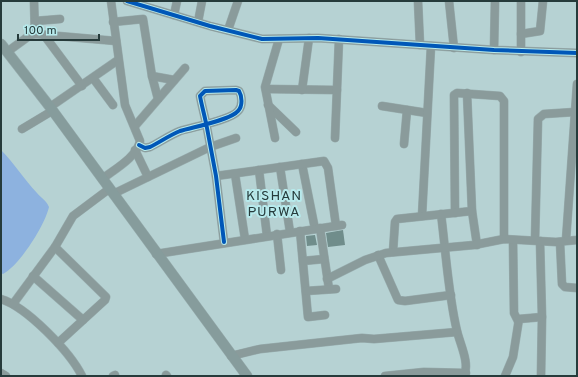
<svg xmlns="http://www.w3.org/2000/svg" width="578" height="377" font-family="Overpass,sans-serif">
<rect width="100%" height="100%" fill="#b6d2d3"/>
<path fill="#8db2df" d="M1,150C14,163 24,179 37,193C41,198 46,200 49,207C45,225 20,265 3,274L1,273Z"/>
<g fill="#708d8b">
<path d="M343,230L345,245L328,247L326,233Z"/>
<path d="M315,235L317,245L307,246L306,236Z"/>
</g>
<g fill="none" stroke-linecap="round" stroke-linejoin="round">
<defs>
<g id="minor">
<path d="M34,1L35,34"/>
<path d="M127,1L210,26L262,39L318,38L494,50L577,53"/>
<path d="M418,1L420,45"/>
<path d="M449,1L454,48"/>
<path d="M174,15L177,1"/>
<path d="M35,21L60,19"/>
<path d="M113,22L143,19L152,76L158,99"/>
<path d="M198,22L202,1"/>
<path d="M228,30L238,1"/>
<path d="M521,34L540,31L543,1"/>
<path d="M44,35L82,86"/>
<path d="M494,50L495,1"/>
<path d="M7,52L29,36L35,34L116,41"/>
<path d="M521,52V1"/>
<path d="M152,76L174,80"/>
<path d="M93,78L113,105"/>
<path d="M266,89L337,90"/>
<path d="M302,90L309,38"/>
<path d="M467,93L472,211L477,245"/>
<path d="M268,105L296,132"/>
<path d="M382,106L427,113"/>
<path d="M50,107L118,60"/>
<path d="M135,126L185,68"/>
<path d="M22,129L52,111"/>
<path d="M275,138L265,87L279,39"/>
<path d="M335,138L339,39"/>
<path d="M404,144L407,110"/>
<path d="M139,145L145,148L150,147C160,142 170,135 180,131C193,127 231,120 238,111C243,106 242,96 239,91L236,90L205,91L200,96C202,107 205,117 207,128L216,176L224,242"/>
<path d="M135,150L148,177"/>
<path d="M302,164L315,229"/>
<path d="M280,167L290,232"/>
<path d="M259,170L267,236"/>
<path d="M235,174L245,239"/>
<path d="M216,176L324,161L328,168L336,226"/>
<path d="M102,179C115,169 137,157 140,141L125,105L111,1"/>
<path d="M113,194L210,147L236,138"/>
<path d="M455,213L454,95L457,93L500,96L504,101V239"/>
<path d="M441,214C446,253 448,293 457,331C460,344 470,363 464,376"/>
<path d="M422,216L431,46"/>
<path d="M320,228L329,289"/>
<path d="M300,231L308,317L325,315"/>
<path d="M277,234L281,270"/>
<path d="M513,240L514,313L518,321"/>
<path d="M535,240L538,119L544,114L575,112"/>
<path d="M566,240L577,84"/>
<path d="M540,241L542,317L541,376"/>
<path d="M560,242L562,284L565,287L577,288"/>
<path d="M55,247L106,297L105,300L58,343"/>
<path d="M393,252L395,222L397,219L472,211"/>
<path d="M156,254L342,225"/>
<path d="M378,255L398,300L405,301L451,295"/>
<path d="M303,261L324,259"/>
<path d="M33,276L83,320"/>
<path d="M327,279L365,260L386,253L474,245L504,239L556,242L577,240"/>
<path d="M306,291L336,289"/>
<path d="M1,299C27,307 70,352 82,376"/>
<path d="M13,304L55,247L73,216L109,189"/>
<path d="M231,356L260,349L362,338L374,339L457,332"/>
<path d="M1,373L6,376"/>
<path d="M166,375L167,376"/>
<path d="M113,376L115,375"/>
<path d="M385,376L424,372L466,373"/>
<path d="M505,376L513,357L519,319L542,317"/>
</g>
<path id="major" d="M1,44L50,107L247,376"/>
</defs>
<use href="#minor" stroke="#99aeaf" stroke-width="9"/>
<use href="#major" stroke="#99aeaf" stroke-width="11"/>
<use href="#minor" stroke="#8a9b9b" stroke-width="8"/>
<use href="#major" stroke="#869c9c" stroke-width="10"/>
<defs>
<g id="cycleway">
<path d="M127,1L210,26L262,39L318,38L494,50L577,53"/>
<path d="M139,145L145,148L150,147C160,142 170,135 180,131C193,127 231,120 238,111C243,106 242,96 239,91L236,90L205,91L200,96C202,107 205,117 207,128L216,176L224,242"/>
</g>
</defs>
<use href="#cycleway" stroke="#b7eaec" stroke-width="6"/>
<use href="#cycleway" stroke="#0057b8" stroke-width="4"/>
</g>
<g text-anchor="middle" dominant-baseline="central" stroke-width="4" stroke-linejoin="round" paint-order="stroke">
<g font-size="14" letter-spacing="1" fill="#263b3b" stroke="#b7eaec">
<text x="274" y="196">KISHAN<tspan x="274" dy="16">PURWA</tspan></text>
</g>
</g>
<rect width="578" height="377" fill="none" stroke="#263b3b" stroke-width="4"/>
<path d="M18 34v6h81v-6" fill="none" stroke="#263b3b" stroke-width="2"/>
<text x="24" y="34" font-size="12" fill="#263b3b" stroke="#b7eaec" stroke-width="3" paint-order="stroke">100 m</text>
</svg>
